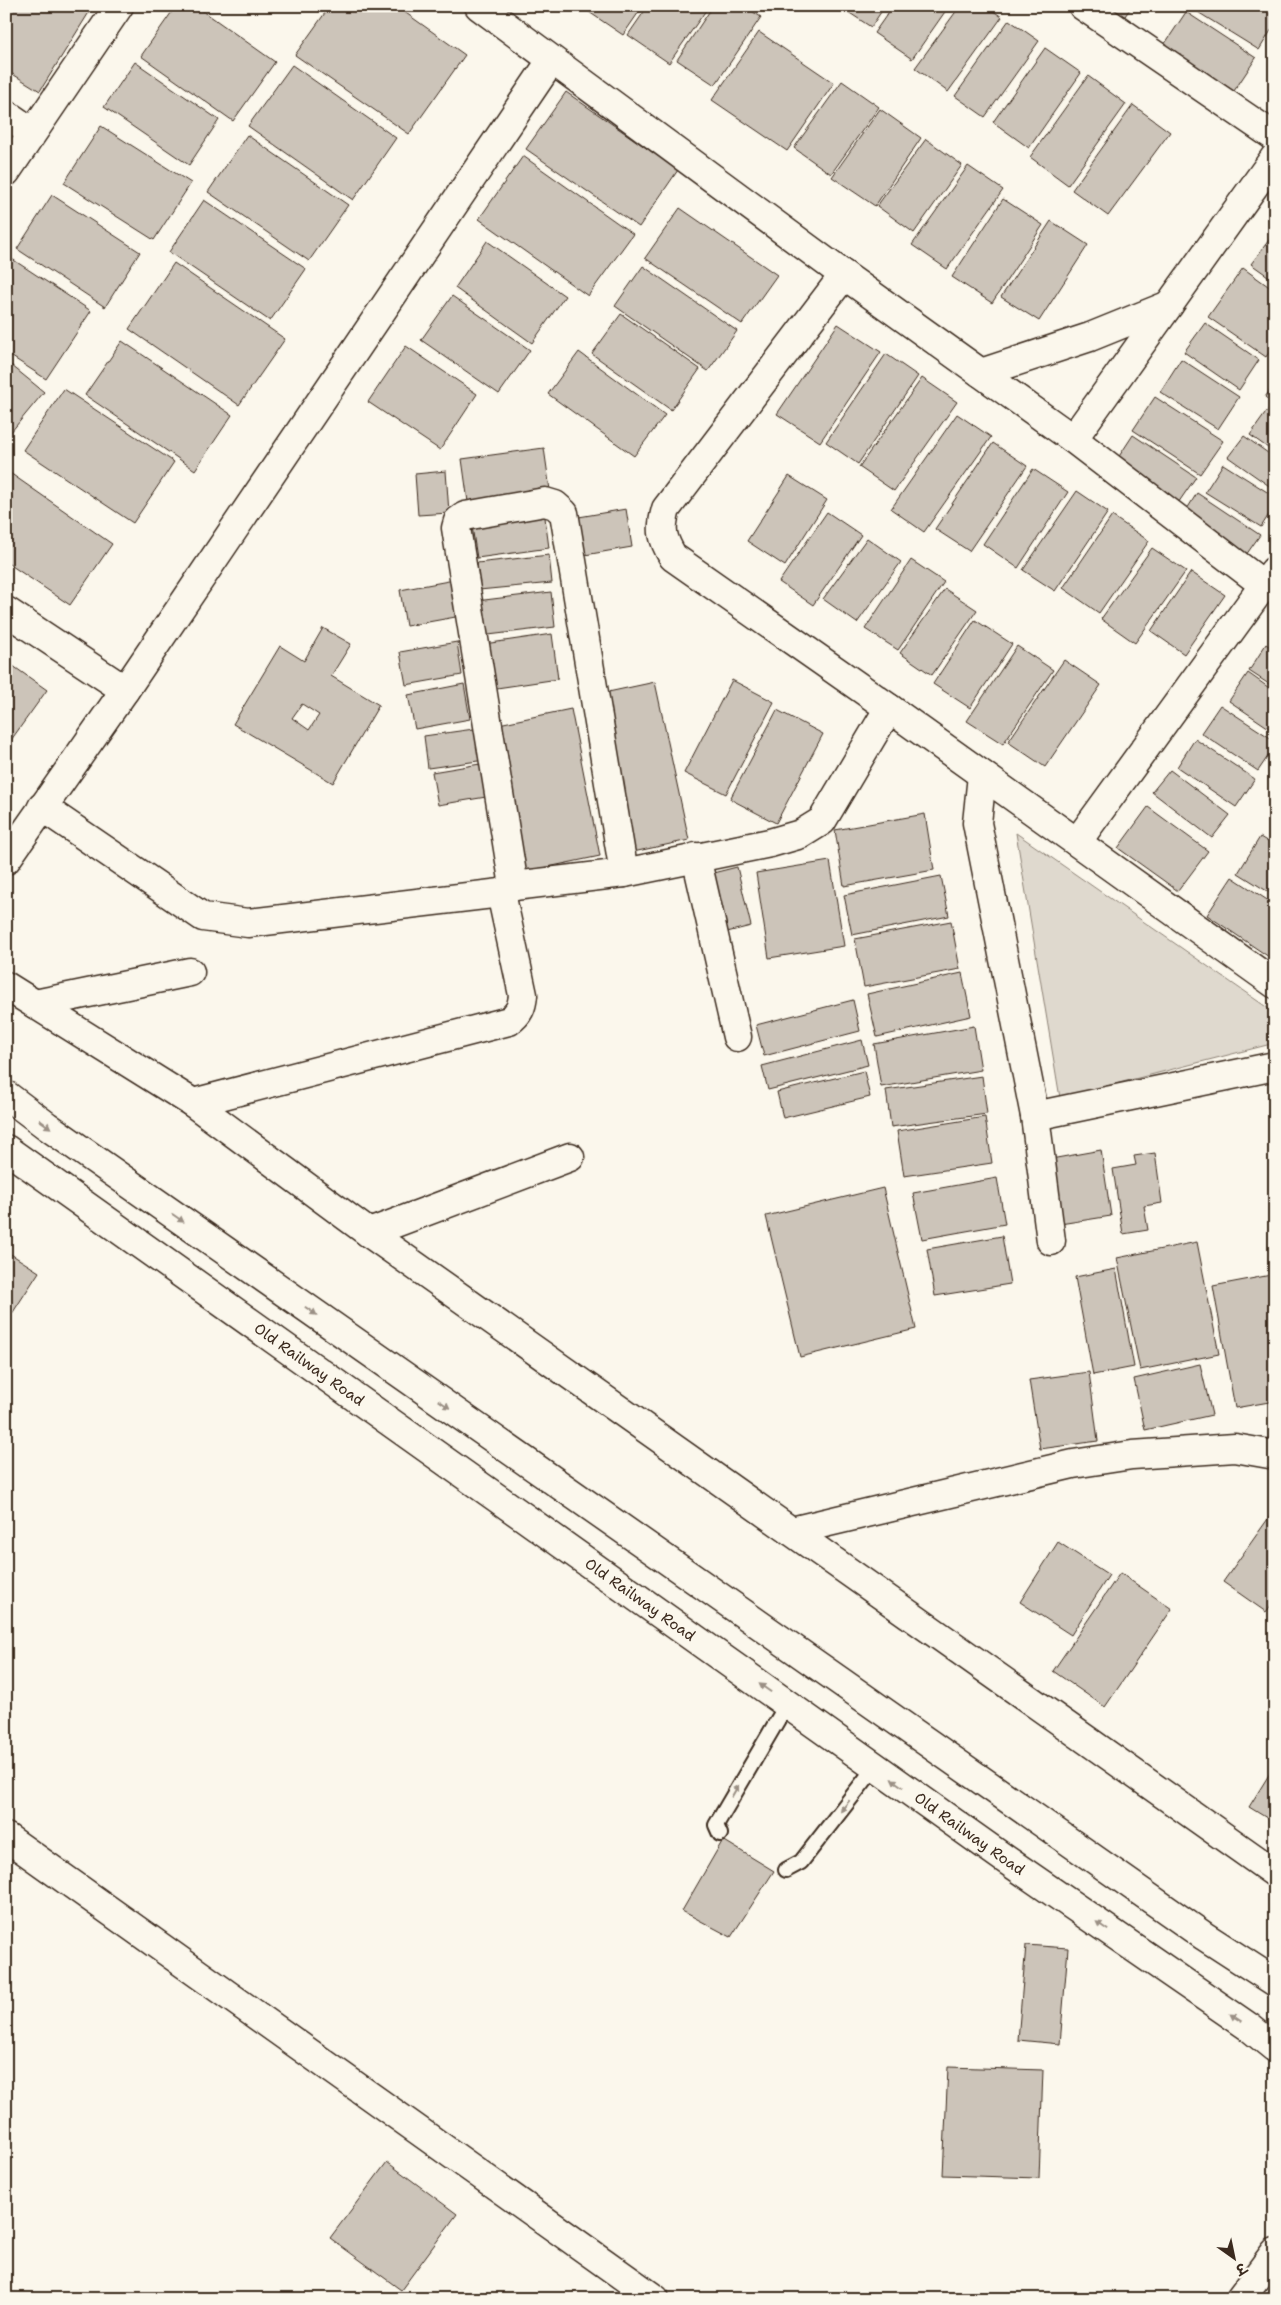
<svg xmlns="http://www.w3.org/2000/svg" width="1281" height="2305" font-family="'Shantell Sans','Playpen Sans Deva',sans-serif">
<rect width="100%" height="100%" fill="#fbf7ec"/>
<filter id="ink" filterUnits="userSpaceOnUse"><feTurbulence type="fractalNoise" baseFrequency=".02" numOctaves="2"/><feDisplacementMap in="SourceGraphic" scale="10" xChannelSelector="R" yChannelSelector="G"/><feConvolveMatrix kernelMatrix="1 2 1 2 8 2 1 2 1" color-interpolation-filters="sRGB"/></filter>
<g filter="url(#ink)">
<path fill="#dfd9ce" stroke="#8d8276" d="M1016,833L1275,1013V1043L1060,1098Z"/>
<g fill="#ccc4b9" stroke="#3b2a1e" fill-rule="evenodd">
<path d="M6,6H93L40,91L6,70Z"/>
<path d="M176,6H196L275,62L233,121L141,56Z"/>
<path d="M330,6H396L465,55L409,134L295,55Z"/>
<path d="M589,6H643L623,35L586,10Z"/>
<path d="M648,6H709L669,63L628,35Z"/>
<path d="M713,6H744L761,17L715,85L677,60Z"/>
<path d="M839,6H885L871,27Z"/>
<path d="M893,6H949L912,59L874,33Z"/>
<path d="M960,6H986L1002,17L948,92L915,68Z"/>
<path d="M1092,6H1132L1118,26Z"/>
<path d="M1188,6H1267L1275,11V24L1259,50Z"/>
<path d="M1186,12L1256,58L1234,91L1164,45Z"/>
<path d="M1009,20L1039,41L985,117L955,96Z"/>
<path d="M759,32L834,83L787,151L712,100Z"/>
<path d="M1045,48L1081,73L1029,148L993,122Z"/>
<path d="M135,62L219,120L189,165L104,107Z"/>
<path d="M292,65L396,138L353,200L248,126Z"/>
<path d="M1088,76L1126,104L1068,185L1030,157Z"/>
<path d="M842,81L879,107L831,174L794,148Z"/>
<path d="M566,92L678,170L639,227L526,149Z"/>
<path d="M1133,105L1170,132L1108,216L1072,190Z"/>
<path d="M880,109L921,138L875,206L832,177Z"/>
<path d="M101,126L191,183L154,240L64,183Z"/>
<path d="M247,135L348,205L309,261L208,192Z"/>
<path d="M926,139L962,165L914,233L877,206Z"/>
<path d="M523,156L633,234L588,296L479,219Z"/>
<path d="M968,166L1003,190L947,269L912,245Z"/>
<path d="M52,195L140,252L105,307L17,249Z"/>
<path d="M1003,199L1043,225L992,303L952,277Z"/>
<path d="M204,200L306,269L270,321L169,252Z"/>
<path d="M680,208L777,275L742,324L645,258Z"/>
<path d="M1051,221L1088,245L1039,321L1001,297Z"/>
<path d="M1275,232V281L1251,264Z"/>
<path d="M487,241L565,296L532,343L455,288Z"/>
<path d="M6,255L91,311L46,379L6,353Z"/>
<path d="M174,263L285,339L239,405L129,329Z"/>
<path d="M643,266L737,331L708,371L615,306Z"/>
<path d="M1243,268L1275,291V344L1266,357L1208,317Z"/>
<path d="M452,296L530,350L499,394L421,340Z"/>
<path d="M621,314L700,369L671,410L592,354Z"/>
<path d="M1205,323L1259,360L1239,390L1184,352Z"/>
<path d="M838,324L881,352L820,442L777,414Z"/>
<path d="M122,341L232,415L195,470L85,395Z"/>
<path d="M406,346L477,394L440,450L368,402Z"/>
<path d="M579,352L665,415L634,456L548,394Z"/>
<path d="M886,354L918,376L858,464L826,442Z"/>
<path d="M1181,359L1239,397L1218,429L1160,392Z"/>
<path d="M6,361L44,392L6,438Z"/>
<path d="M922,378L957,402L894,491L859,467Z"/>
<path d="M1275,384V405L1265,397Z"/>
<path d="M64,389L174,462L133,523L23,450Z"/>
<path d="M1155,397L1223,441L1200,474L1133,430Z"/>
<path d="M1270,407L1275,411V453L1250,435Z"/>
<path d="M957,414L991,437L924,532L891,509Z"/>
<path d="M1133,435L1196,477L1176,506L1114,464Z"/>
<path d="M1244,436L1275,458V490L1228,457Z"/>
<path d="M993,443L1027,466L969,551L935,529Z"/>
<path d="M544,448L551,497L469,509L462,459Z"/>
<path d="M1223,464L1275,497V505L1261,527L1205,492Z"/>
<path d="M1033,469L1068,492L1018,568L983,544Z"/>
<path d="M446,471L449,513L418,515L415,474Z"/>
<path d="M10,473L112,544L70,605L6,562V478Z"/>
<path d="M789,476L827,500L785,566L747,541Z"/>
<path d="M1077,491L1108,512L1055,591L1023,570Z"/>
<path d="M1197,493L1260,535L1246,555L1184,514Z"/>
<path d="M626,509L632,547L573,557L567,519Z"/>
<path d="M544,510L549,548L477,558L471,520Z"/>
<path d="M827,512L861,535L813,605L779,582Z"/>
<path d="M1112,516L1149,541L1099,613L1063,588Z"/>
<path d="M867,538L901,562L857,623L823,599Z"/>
<path d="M1152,548L1186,571L1135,643L1101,619Z"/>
<path d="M549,555L552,583L479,590L477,563Z"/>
<path d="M911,560L944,582L898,650L865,629Z"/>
<path d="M1191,572L1225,595L1184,654L1151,631Z"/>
<path d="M454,580L461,616L406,626L400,590Z"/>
<path d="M945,589L977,610L932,675L900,653Z"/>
<path d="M551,592L555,627L480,636L476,601Z"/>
<path d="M975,620L1012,644L970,708L933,684Z"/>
<path d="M323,628L351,644L331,676L379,705L333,783L233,724L280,646L304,661ZM302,704L319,715L309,730L292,718Z"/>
<path d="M552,634L558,679L490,689L484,644Z"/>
<path d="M457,642L462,675L406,685L400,652Z"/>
<path d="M1266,644L1275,650V688L1249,671Z"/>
<path d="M1017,646L1053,670L1003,744L967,721Z"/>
<path d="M1064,660L1101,685L1045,767L1008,742Z"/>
<path d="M6,661L47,690L6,747Z"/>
<path d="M1248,673L1275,692V732L1229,701Z"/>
<path d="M732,680L774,702L726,794L684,773Z"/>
<path d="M655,682L689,840L633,852L599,694Z"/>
<path d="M464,684L470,719L415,729L408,695Z"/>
<path d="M1220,705L1275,741V746L1258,771L1201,733Z"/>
<path d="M571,709L600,856L524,872L494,725Z"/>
<path d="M777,710L823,734L776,823L730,799Z"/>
<path d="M481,728L485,760L428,768L424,736Z"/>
<path d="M1195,739L1255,779L1236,807L1177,767Z"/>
<path d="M486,763L492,796L438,805L432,772Z"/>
<path d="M1170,770L1230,815L1212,838L1152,792Z"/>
<path d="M1148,807L1208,851L1178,891L1118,848Z"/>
<path d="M1275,810V822L1269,819Z"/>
<path d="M925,814L934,870L844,886L835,830Z"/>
<path d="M1260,837L1275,846V896L1238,873Z"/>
<path d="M830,861L844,946L769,958L756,873Z"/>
<path d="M737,867L751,926L727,932L713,873Z"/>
<path d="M941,876L949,916L852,935L844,895Z"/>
<path d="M1232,877L1275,905V955L1272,959L1207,915Z"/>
<path d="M951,921L960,969L864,987L855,939Z"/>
<path d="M962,973L971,1016L877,1037L867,994Z"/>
<path d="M853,1000L860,1031L764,1056L756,1025Z"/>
<path d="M974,1026L981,1070L881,1087L874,1044Z"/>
<path d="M862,1040L868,1065L768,1090L762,1066Z"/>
<path d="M864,1071L870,1097L783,1118L777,1092Z"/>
<path d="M982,1076L987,1114L891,1127L886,1090Z"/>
<path d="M985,1117L992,1163L904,1176L897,1131Z"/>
<path d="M1101,1150L1111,1216L1060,1224L1051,1159Z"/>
<path d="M1155,1153L1162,1203L1144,1206L1148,1230L1123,1234L1113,1169L1136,1165L1134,1156Z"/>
<path d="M997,1178L1005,1224L922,1239L913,1193Z"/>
<path d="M883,1188L916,1329L800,1357L766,1216Z"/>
<path d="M1002,1236L1010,1284L935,1296L927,1249Z"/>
<path d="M1197,1242L1219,1354L1140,1370L1117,1258Z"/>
<path d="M6,1251L39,1272L6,1323Z"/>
<path d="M1116,1269L1134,1367L1093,1375L1075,1277Z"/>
<path d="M1271,1275L1275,1296V1401L1235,1408L1213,1286Z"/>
<path d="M1200,1364L1212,1415L1145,1430L1134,1379Z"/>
<path d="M1089,1372L1098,1441L1040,1449L1029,1380Z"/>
<path d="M1275,1509V1600L1266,1612L1223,1582Z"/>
<path d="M1058,1542L1109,1575L1071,1635L1020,1602Z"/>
<path d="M1120,1573L1172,1609L1105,1707L1053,1671Z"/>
<path d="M1275,1765V1823L1249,1807Z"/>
<path d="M723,1840L774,1871L731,1937L682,1911Z"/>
<path d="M1026,1945L1068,1948L1060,2044L1018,2040Z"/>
<path d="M948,2067L1043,2070L1039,2178L943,2175Z"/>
<path d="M387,2162L457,2214L401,2290L330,2238Z"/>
</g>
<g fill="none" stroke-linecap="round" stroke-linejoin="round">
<defs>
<g id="service">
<path d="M720,1834L716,1825L787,1704"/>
<path d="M786,1870L801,1862L875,1767"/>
</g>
<g id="minor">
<path d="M479,6L844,275L1073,439L1264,585"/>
<path d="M1083,6L1275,137"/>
<path d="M6,114L32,132"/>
<path d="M6,172L119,6"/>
<path d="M844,275L666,509C660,530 662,538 673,557L889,708L1275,984"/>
<path d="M981,373L1090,337L1169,305"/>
<path d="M1073,439L1275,157"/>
<path d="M6,611L125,690"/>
<path d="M982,775L977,823L1035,1116L1051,1241"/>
<path d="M42,807L203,917L248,923L501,893L514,886L624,873L770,843L801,834L822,821L889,708"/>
<path d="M1077,842L1274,571"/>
<path d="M696,857L737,1037"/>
<path d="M6,860L125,690L551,61"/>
<path d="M514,886L456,528L458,521L465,516L545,502L555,505L564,513L624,873"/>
<path d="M35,1004L190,972"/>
<path d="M193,1103L509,1021C519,1014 522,1007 523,995L501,893"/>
<path d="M1035,1116L1275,1066"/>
<path d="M369,1233L570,1157"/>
<path d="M791,1531L1073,1464L1132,1455L1235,1448L1275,1455"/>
</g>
<g id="tertiary">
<path d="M6,986L193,1103L369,1233L1275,1873"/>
<path d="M6,1837L655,2299"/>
<path d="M1240,2299L1275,2252"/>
</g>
<g id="secondary">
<path d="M6,1095L47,1126L1204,1936L1275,1982"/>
<path id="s1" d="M6,1149L1005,1859L1249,2027L1275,2048"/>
</g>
</defs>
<use href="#service" stroke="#3b2a1e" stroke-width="18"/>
<use href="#minor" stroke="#3b2a1e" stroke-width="31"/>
<use href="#tertiary" stroke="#3b2a1e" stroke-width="31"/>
<use href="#secondary" stroke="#3b2a1e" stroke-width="31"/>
<use href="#service" stroke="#fbf7ec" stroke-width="14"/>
<use href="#minor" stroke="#fbf7ec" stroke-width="28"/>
<use href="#tertiary" stroke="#fbf7ec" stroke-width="28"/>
<use href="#secondary" stroke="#fbf7ec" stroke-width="28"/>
</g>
<defs><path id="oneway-solid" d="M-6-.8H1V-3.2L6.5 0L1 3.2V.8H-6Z" transform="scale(1.25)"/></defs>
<g fill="#9b9085">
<use href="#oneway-solid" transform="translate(45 1124) rotate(36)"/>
<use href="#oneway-solid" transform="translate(178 1218) rotate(35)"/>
<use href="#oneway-solid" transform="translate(311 1311) rotate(35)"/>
<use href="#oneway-solid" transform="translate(444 1404) rotate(35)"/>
<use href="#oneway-solid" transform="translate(765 1688) rotate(-145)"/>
<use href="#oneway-solid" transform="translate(897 1783) rotate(-145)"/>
<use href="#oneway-solid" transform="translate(735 1791) rotate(-60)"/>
<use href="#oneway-solid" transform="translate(845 1806) rotate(128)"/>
<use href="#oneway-solid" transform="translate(1102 1926) rotate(-145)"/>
<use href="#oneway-solid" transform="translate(1236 2018) rotate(-146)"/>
</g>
</g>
<g text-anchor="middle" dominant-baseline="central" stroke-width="5" stroke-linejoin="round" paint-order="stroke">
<g font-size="15" fill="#3b2a1e" stroke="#fbf7ec">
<text stroke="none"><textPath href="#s1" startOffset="372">Old Railway Road</textPath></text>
<text stroke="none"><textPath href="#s1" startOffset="778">Old Railway Road</textPath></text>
<text stroke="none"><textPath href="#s1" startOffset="1182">Old Railway Road</textPath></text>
</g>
</g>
<rect width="1281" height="2305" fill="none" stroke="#fbf7ec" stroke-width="25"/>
<rect x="12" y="12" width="1256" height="2280" fill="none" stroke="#3b2a1e" stroke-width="2" filter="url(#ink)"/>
<g transform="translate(1234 2258) rotate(147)" stroke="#fbf7ec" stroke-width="4" paint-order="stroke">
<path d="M0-4L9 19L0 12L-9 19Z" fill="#3b2a1e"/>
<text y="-8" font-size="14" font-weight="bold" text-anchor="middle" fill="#3b2a1e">उ</text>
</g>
</svg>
